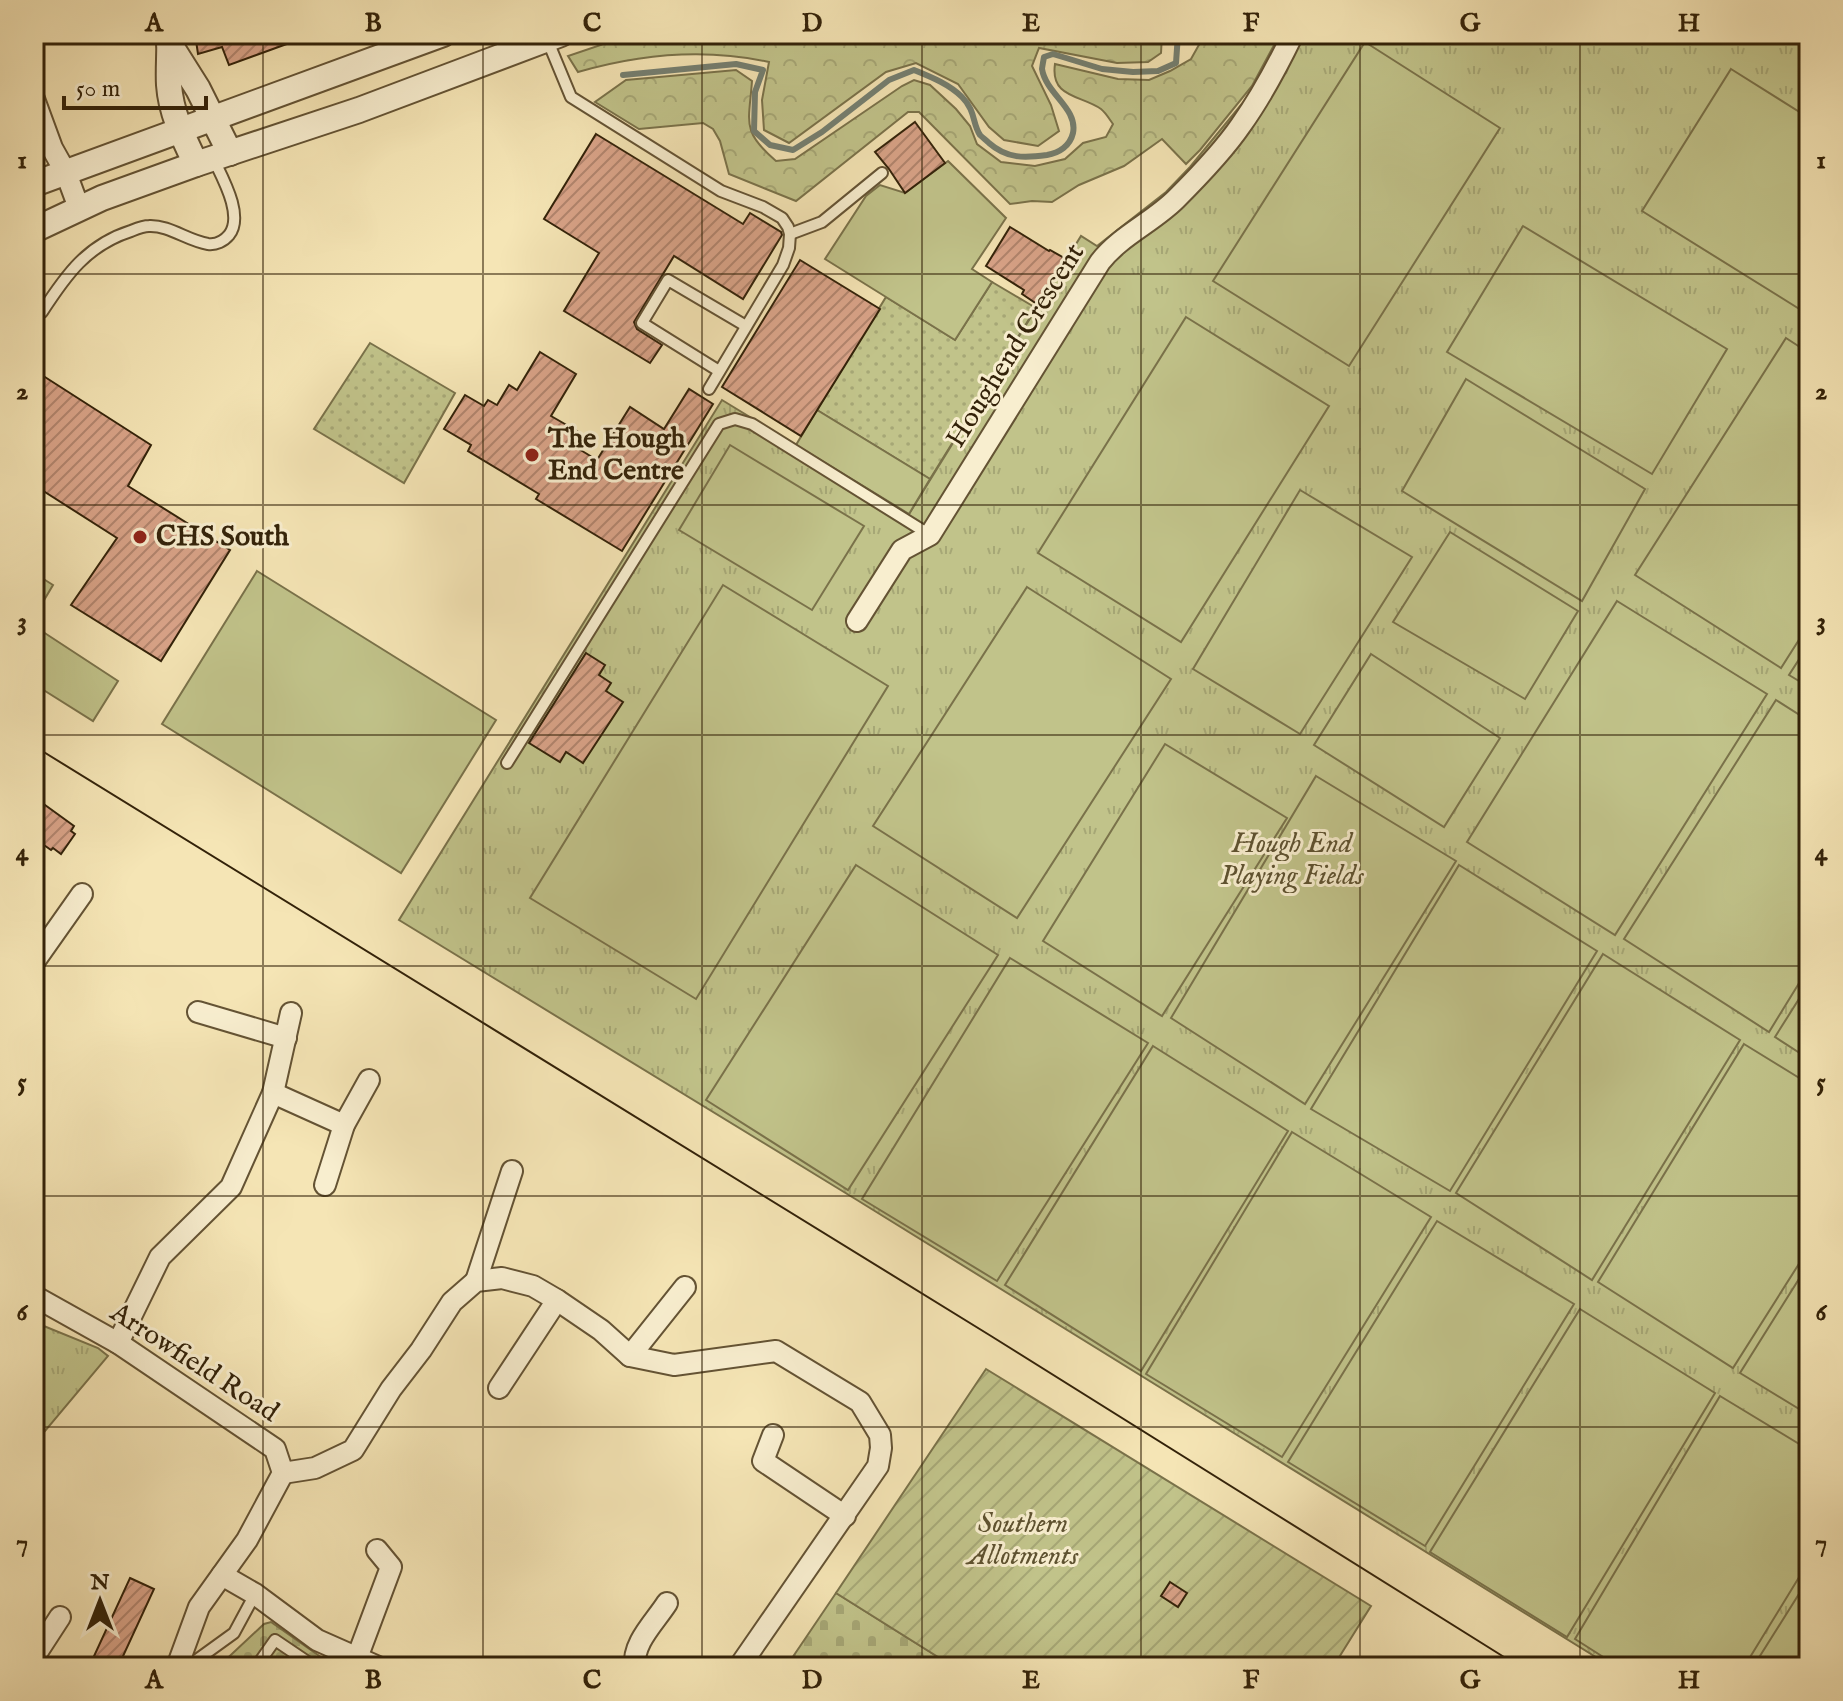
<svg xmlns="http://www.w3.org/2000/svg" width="1843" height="1701" font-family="'IM FELL English',serif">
<defs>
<pattern id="grass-dots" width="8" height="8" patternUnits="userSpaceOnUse" patternTransform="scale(2)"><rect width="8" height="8" fill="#c1c38a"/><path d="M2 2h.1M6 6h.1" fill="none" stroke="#a6a776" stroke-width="1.8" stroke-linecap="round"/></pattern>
<pattern id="forest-crowns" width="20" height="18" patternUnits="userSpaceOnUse" patternTransform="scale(2)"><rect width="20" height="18" fill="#c1c38a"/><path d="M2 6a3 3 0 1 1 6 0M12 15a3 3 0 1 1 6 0" fill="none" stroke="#a6a776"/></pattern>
<pattern id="cemetery-stones" width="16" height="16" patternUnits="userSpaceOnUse" patternTransform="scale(2)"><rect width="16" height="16" fill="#c1c38a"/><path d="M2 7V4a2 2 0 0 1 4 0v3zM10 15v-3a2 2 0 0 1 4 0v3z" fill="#a6a776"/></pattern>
<pattern id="park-tufts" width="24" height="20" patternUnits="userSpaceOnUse" patternTransform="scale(2)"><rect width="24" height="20" fill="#c1c38a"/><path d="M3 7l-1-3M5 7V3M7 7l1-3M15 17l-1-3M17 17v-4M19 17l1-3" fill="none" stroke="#a6a776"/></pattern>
<pattern id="garden-furrows" width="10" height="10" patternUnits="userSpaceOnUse" patternTransform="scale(2)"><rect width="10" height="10" fill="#c1c38a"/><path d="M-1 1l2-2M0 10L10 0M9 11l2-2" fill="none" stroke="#a6a776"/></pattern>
<pattern id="building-hatch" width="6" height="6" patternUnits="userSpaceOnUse" patternTransform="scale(2)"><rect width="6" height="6" fill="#d9a388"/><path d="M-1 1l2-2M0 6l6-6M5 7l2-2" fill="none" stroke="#b1846d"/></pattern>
</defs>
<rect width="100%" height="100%" fill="#f5e5b5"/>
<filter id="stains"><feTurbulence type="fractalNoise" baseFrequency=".0025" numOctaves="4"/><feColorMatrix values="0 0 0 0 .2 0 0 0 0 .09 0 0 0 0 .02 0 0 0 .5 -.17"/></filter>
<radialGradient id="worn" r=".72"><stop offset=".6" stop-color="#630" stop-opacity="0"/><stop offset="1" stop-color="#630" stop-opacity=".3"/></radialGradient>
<g fill="url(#grass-dots)" stroke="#7a724a" stroke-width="2">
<path d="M992,282L1036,308L930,479L817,410L886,297L955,340Z"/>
<path d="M370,343L455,393L404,483L314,429Z"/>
</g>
<g fill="url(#forest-crowns)" stroke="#7a724a" stroke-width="2">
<path d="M633,34H822L829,42L890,34H1162L1161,53L1148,62L1117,63L1039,48L1032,66L1051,105L1059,131L1038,146L1004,140L989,127L958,84L916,63L886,72L789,143L764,130L762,100L769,62C705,48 640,54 578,72L568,56Z"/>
<path d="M1195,34H1280L1252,86L1200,150L1186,164L1162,139L1124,166L1079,185L1052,202L1032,201L1010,204L919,112H908L796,201L729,174L720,141L713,129L703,123L639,129L595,102L626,80L736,70L752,81C749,123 741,131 776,161L795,159L902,86L914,80L930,85L956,109L970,126L977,144L1001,162L1035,166L1065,159L1083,143L1106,137L1113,124C1110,120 1106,113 1101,109C1081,95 1050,98 1055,64L1118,79L1149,80L1170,71L1191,59L1200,43Z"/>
</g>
<g fill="url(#cemetery-stones)" stroke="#7a724a" stroke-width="2">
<path d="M836,1593L954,1667H786Z"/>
<path d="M271,1622L335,1667H218L264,1624Z"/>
</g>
<g fill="url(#park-tufts)" stroke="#7a724a" stroke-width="2">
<path d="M1284,34H1809V1667H1612L857,1200L399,920L722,400L909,514L1081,236L1097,246L1166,192L1190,167L1255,88Z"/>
<path d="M34,1322L98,1348L108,1356L40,1437L34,1440Z"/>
</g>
<g fill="url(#garden-furrows)" stroke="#7a724a" stroke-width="2">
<path d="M822,34H890L829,42Z"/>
<path d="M986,1369L1371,1606L1333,1667H954L836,1593Z"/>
</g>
<g fill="#c1c38a" stroke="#7a724a" stroke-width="2">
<path d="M1365,42L1500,128L1349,366L1213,281Z"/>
<path d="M1731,69L1809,118V315L1642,211Z"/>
<path d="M948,161L1006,218L972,269L992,282L955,340L825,259L866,196L880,185L905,193Z"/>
<path d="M1523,226L1727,349L1652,474L1447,352Z"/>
<path d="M1186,317L1329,406L1181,642L1038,553Z"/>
<path d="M1786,338L1809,353V624L1781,668L1635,575Z"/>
<path d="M1466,379L1645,489L1582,601L1402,491Z"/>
<path d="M817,410L930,479L909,514L796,445Z"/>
<path d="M730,445L864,526L812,610L679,530Z"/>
<path d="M1300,490L1412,557L1300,734L1193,669Z"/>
<path d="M1450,532L1578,611L1525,699L1393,622Z"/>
<path d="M257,571L496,720L401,873L162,724Z"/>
<path d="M34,573L53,585L34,617Z"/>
<path d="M723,585L888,686L696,999L530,898Z"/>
<path d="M1027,587L1171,679L1017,918L873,826Z"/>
<path d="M1617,601L1767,694L1615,935L1467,842Z"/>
<path d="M34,626L118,681L93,721L34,684Z"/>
<path d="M1809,644V687L1789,675Z"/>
<path d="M1371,654L1500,738L1444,827L1314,745Z"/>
<path d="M1776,700L1809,721V967L1769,1032L1624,939Z"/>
<path d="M1165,744L1287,818L1162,1016L1043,941Z"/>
<path d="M1316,776L1456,861L1305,1104L1171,1018Z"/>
<path d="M856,865L998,955L848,1190L706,1100Z"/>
<path d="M1459,865L1597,951L1450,1191L1311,1109Z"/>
<path d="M1603,954L1740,1040L1592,1280L1456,1193Z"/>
<path d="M1010,958L1148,1043L997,1281L862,1199Z"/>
<path d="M1809,983V1059L1775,1037Z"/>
<path d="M1744,1044L1809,1084V1248L1733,1368L1598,1282Z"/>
<path d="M1153,1046L1288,1131L1141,1371L1005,1285Z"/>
<path d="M1292,1132L1431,1217L1282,1457L1146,1374Z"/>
<path d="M1437,1221L1574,1304L1425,1546L1288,1462Z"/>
<path d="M1809,1263V1415L1740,1373Z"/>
<path d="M1580,1309L1715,1393L1567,1637L1430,1552Z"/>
<path d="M1720,1396L1809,1450V1561L1744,1667H1619L1575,1639Z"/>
<path d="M1809,1578V1667H1753Z"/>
</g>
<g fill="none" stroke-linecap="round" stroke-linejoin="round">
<g stroke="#747f71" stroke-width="6">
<path d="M1806,34L1809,35"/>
<path d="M623,75L736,64L763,70L755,92L754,131L770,145L793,150L822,132L889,80L914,70C931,77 949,84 962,97C976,111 972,123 980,135C983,138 986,140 989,143C1007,159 1025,158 1047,155C1059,153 1070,146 1073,133C1078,108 1046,94 1042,69C1042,68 1044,57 1044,57L1053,54L1102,69L1133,72L1158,71L1176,63L1178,34"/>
</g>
</g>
<g fill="url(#building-hatch)" stroke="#332209" stroke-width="2">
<path d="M195,34H306V37L229,65L222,47L198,54Z"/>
<path d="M915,122L945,163L905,193L889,169L875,152Z"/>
<path d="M596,134L743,224L750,213L781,232L782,235L743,299L674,256L634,322L637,329L662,345L650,363L564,311L599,253L544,219Z"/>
<path d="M1010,227L1049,251L1050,250L1066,259L1037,304L1022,294L1024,290L986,266Z"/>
<path d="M800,260L880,309L801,436L722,387Z"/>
<path d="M540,352L576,374L551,416L577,431L569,443L597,460L630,407L664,429L689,389L713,404L622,551L536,499L539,494L468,451L471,445L444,429L465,395L484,406L488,400L497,405L509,385L517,390Z"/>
<path d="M34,370L151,445L128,486L230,550L161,661L71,605L117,538L34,485Z"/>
<path d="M586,653L605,665L599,675L611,683L606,691L623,702L583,763L566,752L560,762L529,743Z"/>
<path d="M34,797L74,826L71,831L75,834L61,854L53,848L51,850L34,838Z"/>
<path d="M130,1578L154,1589L118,1667H89Z"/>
<path d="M1170,1582L1187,1593L1178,1607L1161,1596Z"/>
</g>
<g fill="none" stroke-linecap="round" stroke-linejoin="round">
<defs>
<g id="service">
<path d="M547,39L571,97L721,191L763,207L782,218L788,227L790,234L789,248L783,265L709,389"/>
<path d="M790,234L822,222L882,173"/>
<path d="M34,312H42C66,275 87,245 131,231C136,229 143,226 149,226C169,225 188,241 208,244C216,245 224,241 229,235C244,216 223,179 214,160"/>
<path d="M719,371L642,323L668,280L746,326"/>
<path d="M507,763L719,424L735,419L752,424L930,535"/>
<path d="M187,1667L234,1633L255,1594"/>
<path d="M256,1667L275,1640L315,1667"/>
</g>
<g id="minor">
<path d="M34,99L52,148L66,173L79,208"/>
<path d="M857,621L902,550L930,535L1100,262C1120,236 1153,222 1176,199C1197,178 1224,150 1241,125C1261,97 1278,65 1293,34"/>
<path d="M34,962L82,894"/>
<path d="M198,1012L286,1038"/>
<path d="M273,1093L344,1125"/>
<path d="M325,1185L344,1125L369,1080"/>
<path d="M476,1281L512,1171"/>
<path d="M34,1296L118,1343L275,1449L283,1473L247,1540L199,1607L177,1667"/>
<path d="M118,1343L160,1257L231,1187L273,1093L291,1013"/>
<path d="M630,1356L685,1287"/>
<path d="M499,1388L557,1300"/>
<path d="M773,1435L763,1461L845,1516"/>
<path d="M283,1473L315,1468L353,1450L391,1389L421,1350L452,1302L476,1281L502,1278L533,1286L557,1300L601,1330L630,1356L674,1365L776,1351L860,1402L880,1435L881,1448L878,1466L739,1667"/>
<path d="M222,1575L255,1594L317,1640L378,1667"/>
<path d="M34,1657L60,1617"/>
<path d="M357,1658L391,1567L377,1550"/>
<path d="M635,1667C632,1643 655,1622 667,1603"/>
</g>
<g id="tertiary">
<path d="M169,34C170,51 168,68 169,85C171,114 184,139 196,164"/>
<path d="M169,43L198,89L230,153"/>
<path d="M34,184L443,34"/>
<path d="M34,230L102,198L196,164L359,110L561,34"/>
</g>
</defs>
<use href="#service" stroke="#645334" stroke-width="14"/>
<use href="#minor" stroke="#645334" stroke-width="24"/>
<use href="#tertiary" stroke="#645334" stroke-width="28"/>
<use href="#service" stroke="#f8eecf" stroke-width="10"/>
<use href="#minor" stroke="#f8eecf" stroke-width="20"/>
<use href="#tertiary" stroke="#f8eecf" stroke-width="24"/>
<path stroke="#332209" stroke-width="2" d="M34,746L991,1336L1520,1667"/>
</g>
<path fill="none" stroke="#332209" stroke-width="2" stroke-opacity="0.55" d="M263,34V1667M483,34V1667M702,34V1667M922,34V1667M1141,34V1667M1360,34V1667M1580,34V1667M34,274H1809M34,505H1809M34,735H1809M34,966H1809M34,1196H1809M34,1427H1809"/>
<g fill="#8f2418" stroke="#f8eecf" stroke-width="3">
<circle cx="532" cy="455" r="8"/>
<circle cx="140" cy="537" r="8"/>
</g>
<g text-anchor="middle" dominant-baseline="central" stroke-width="6" stroke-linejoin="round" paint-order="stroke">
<g font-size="28" fill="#332209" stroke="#f8eecf">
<text transform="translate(1016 346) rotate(-58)">Houghend Crescent</text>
<text transform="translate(194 1363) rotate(33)">Arrowfield Road</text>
</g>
<g font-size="28" font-weight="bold" fill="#332209" stroke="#f8eecf" text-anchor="start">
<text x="548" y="439">The Hough<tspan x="548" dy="32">End Centre</tspan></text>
<text x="156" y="537">CHS South</text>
</g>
<g font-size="28" font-style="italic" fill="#5e5230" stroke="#f8eecf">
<text x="1292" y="844">Hough End<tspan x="1292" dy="32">Playing Fields</tspan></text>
<text x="1023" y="1524">Southern<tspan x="1023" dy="32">Allotments</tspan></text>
</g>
</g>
<rect width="1843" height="1701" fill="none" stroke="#f5e5b5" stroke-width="88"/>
<g transform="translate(100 1601)" stroke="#f8eecf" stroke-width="6" paint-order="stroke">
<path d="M0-6L14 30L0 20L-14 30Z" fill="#332209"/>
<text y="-12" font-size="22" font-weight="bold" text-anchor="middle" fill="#332209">N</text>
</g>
<path d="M64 96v12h142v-12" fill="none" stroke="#332209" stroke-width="4"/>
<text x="76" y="96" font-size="24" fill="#332209" stroke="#f8eecf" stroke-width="6" paint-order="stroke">50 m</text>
<rect x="44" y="44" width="1755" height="1613" fill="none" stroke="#332209" stroke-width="3"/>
<g font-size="26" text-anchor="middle" font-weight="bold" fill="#332209">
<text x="154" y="31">A</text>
<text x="373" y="31">B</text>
<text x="592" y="31">C</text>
<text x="812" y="31">D</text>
<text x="1031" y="31">E</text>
<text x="1251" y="31">F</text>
<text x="1470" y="31">G</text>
<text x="1689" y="31">H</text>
<text x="22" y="168">1</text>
<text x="1821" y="168">1</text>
<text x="22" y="399">2</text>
<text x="1821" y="399">2</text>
<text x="22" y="629">3</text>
<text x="1821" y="629">3</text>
<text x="22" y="860">4</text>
<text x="1821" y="860">4</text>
<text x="22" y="1090">5</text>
<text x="1821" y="1090">5</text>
<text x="22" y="1320">6</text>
<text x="1821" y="1320">6</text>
<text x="22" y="1551">7</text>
<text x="1821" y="1551">7</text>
<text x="154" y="1688">A</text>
<text x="373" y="1688">B</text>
<text x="592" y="1688">C</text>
<text x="812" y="1688">D</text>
<text x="1031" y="1688">E</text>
<text x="1251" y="1688">F</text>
<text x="1470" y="1688">G</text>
<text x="1689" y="1688">H</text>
</g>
<rect width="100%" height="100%" filter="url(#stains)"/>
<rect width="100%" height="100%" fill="url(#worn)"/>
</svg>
